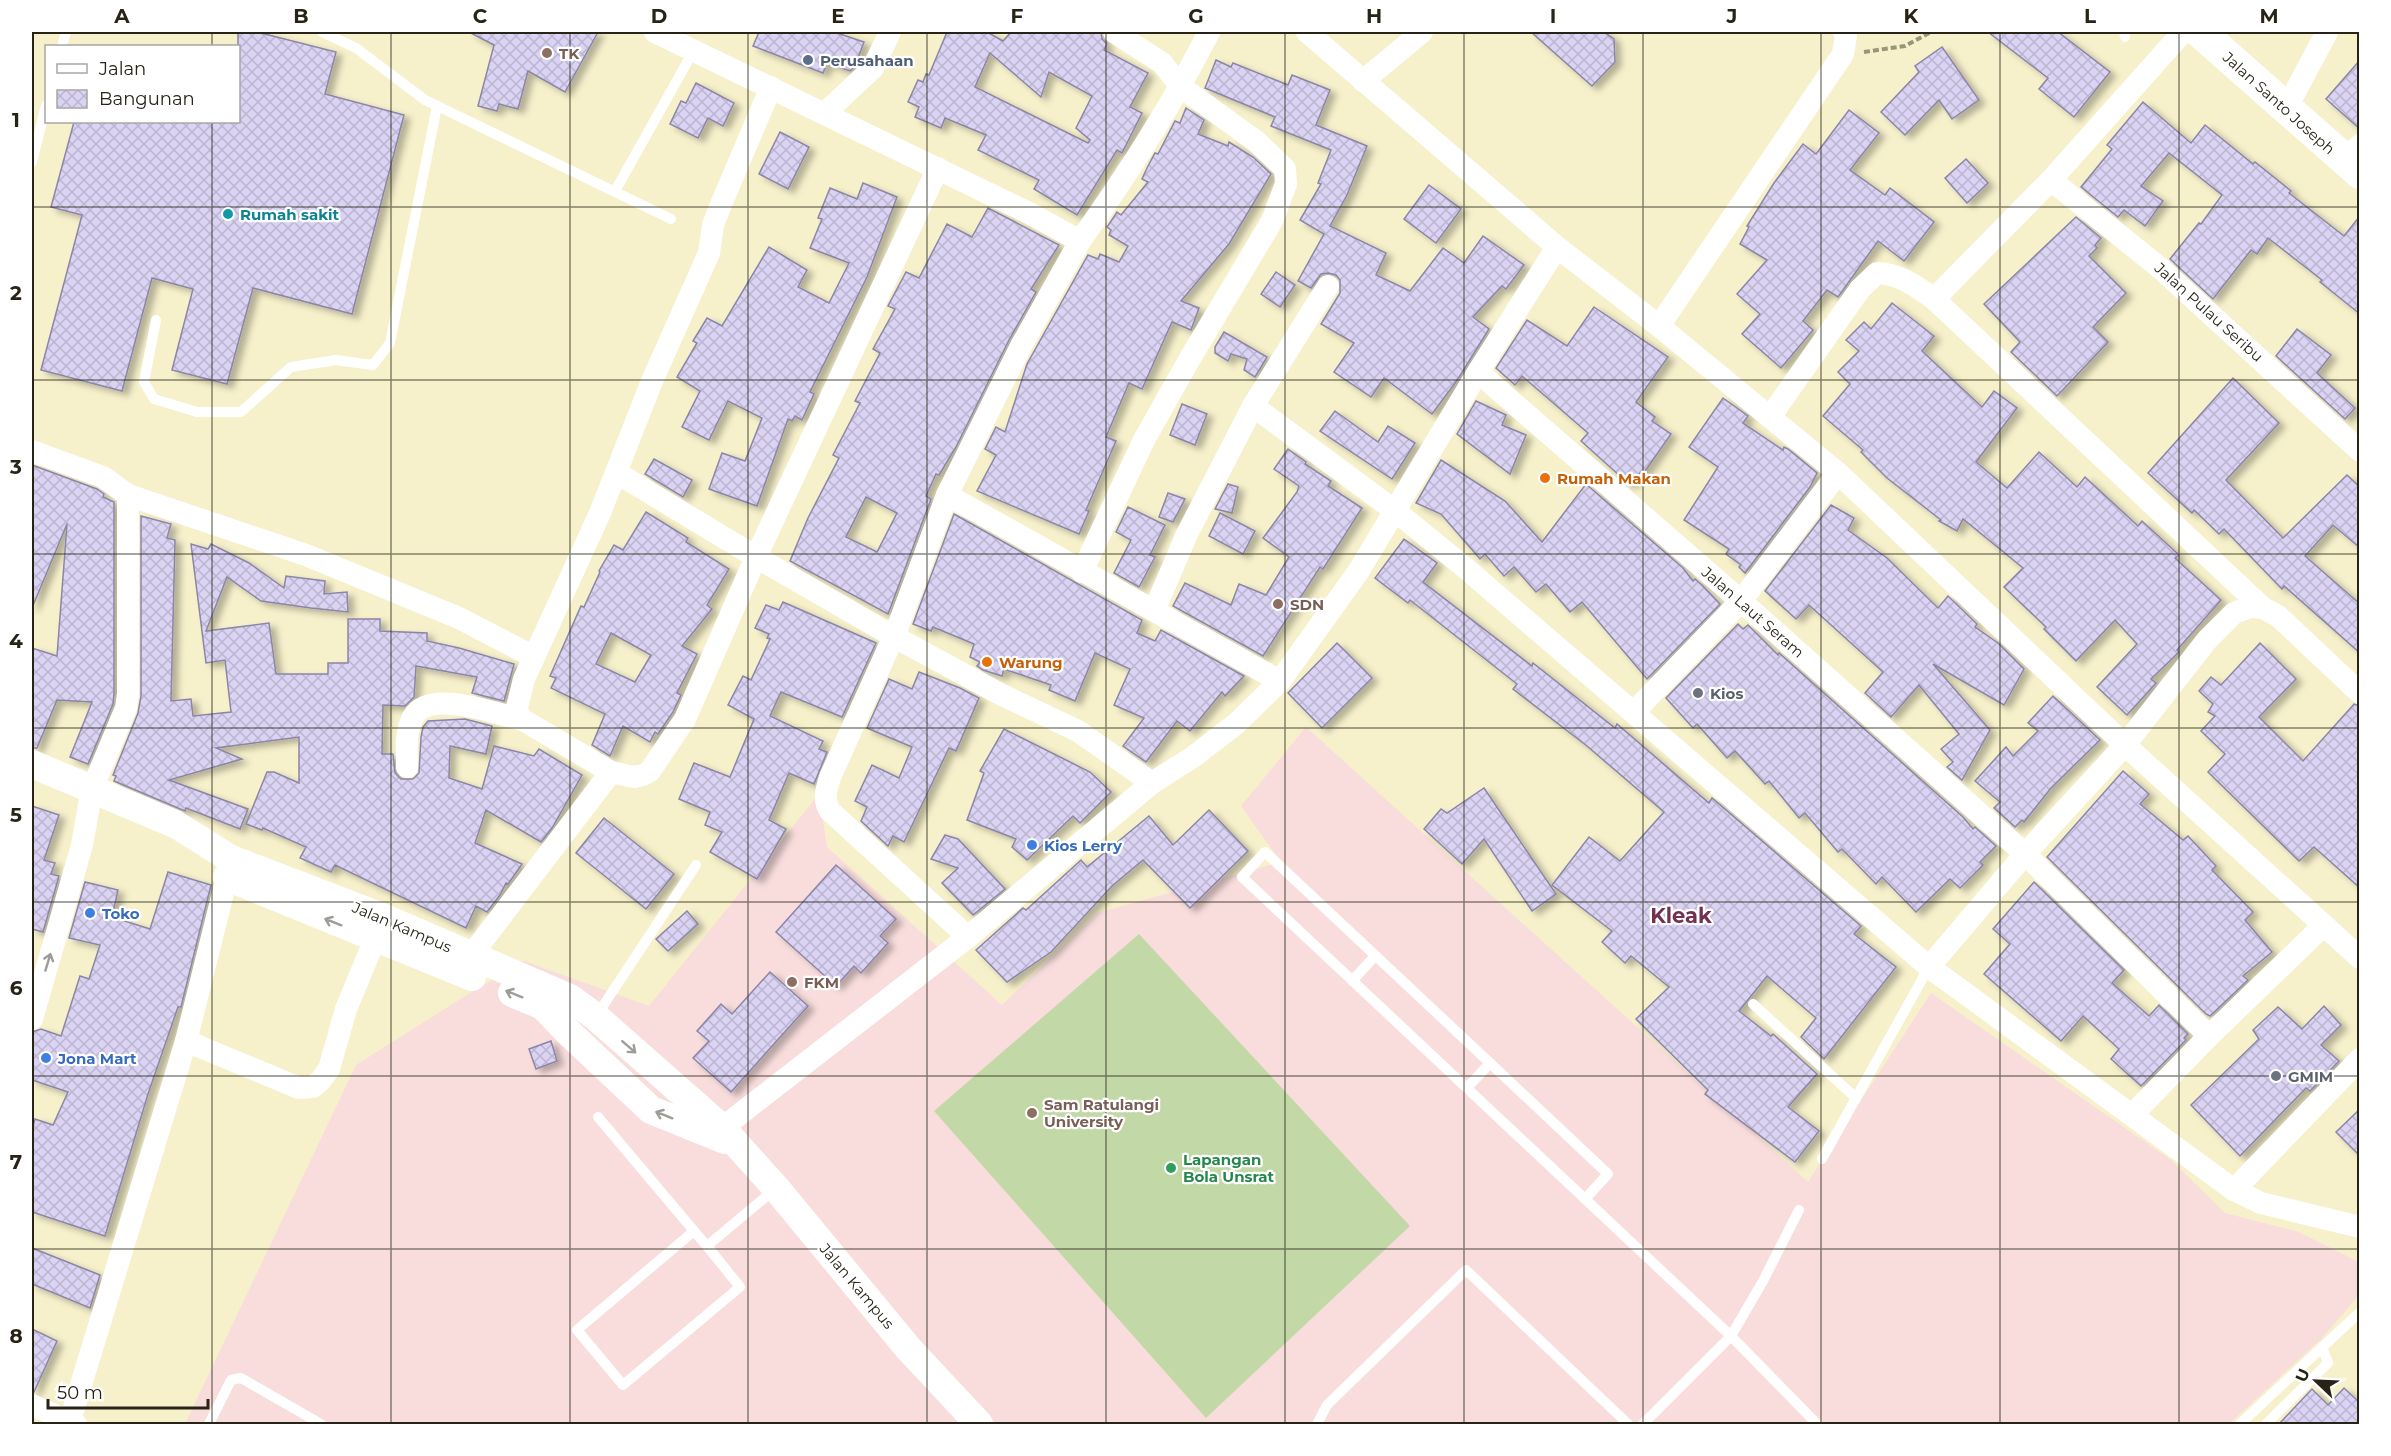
<svg xmlns="http://www.w3.org/2000/svg" width="2391" height="1456" font-family="Montserrat,sans-serif">
<defs>
<pattern id="building-cross-hatch" width="8" height="8" patternUnits="userSpaceOnUse" patternTransform="scale(1.5)"><rect width="8" height="8" fill="#dad3f3"/><path d="M0 0l8 8M0 8l8-8" fill="none" stroke="#bbb5d0"/></pattern>
<filter id="shadow"><feDropShadow dx="6" dy="4" stdDeviation="3" flood-color="#0004"/></filter>
</defs>
<rect width="100%" height="100%" fill="#f6f0cb"/>
<path fill="#f8dddc" d="M1306,727L1808,1182L1931,993L2171,1160L2225,1213L2299,1232L2359,1262V1295L2322,1338L2229,1424H185L356,1065L462,998L524,961L649,1006L819,794L827,847L1002,1005L1097,913L1281,862L1241,806Z"/>
<path fill="#c3d8a7" d="M1139,934L1410,1226L1206,1418L934,1111Z"/>
<g fill="url(#building-cross-hatch)" stroke="#8c85a6" stroke-width="1.5" fill-rule="evenodd" filter="url(#shadow)">
<path d="M238,32H257L336,52L325,94L404,115L352,314L253,288L227,384L172,370L193,289L152,278L122,391L41,370L82,215L51,207L74,122H238Z"/>
<path d="M469,32H598L565,92L528,71L518,109L499,104L497,111L478,106L494,45Z"/>
<path d="M759,32H834L864,42L855,66L850,71L827,63L823,73L753,46Z"/>
<path d="M947,32H987L1003,41L1011,32H1101L1102,39L1107,44L1104,50L1148,73L1130,107L1142,113L1122,153L1117,150L1077,215L1034,189L1039,180L978,150L986,135L945,118L941,128L915,117L919,107L908,102L918,80L923,82L926,74L929,75ZM990,53L1041,97L1049,72L1092,96L1076,128L1090,140L1088,143L975,87Z"/>
<path d="M1531,32H1604L1614,39L1615,62L1592,86Z"/>
<path d="M1988,32H2058L2110,72L2074,117L2039,89L2048,78Z"/>
<path d="M1942,47L1979,100L1952,119L1939,100L1905,135L1881,112L1919,72L1915,66Z"/>
<path d="M1216,60L1231,67L1233,63L1288,85L1292,75L1330,90L1316,125L1367,146L1347,195L1330,226L1386,253L1376,275L1410,291L1443,248L1464,263L1483,236L1524,265L1506,289L1502,286L1473,317L1489,329L1458,379L1432,414L1384,378L1371,397L1334,372L1354,343L1321,324L1340,293V280L1336,275L1328,273L1321,274L1311,288L1298,281L1324,234L1300,220L1321,184L1318,183L1331,150L1271,126L1275,117L1205,88Z"/>
<path d="M2360,60V129L2326,99Z"/>
<path d="M696,83L734,103L723,126L708,118L698,138L670,124L681,101L686,103Z"/>
<path d="M2143,102L2191,143L2205,125L2253,164L2255,162L2291,191L2289,193L2344,236L2360,216V314L2320,282L2322,280L2268,238L2257,254L2251,250L2213,299L2170,259L2199,223L2201,224L2222,195L2169,153L2141,186L2163,201L2145,226L2124,210L2118,217L2081,187L2112,149L2107,145Z"/>
<path d="M1186,108L1204,120L1198,134L1228,146L1229,142L1253,157L1271,174L1229,244L1181,301L1199,308L1191,330L1172,322L1142,389L1129,383L1106,437L1116,441L1086,510L1089,511L1079,534L977,491L996,455L985,449L996,427L1005,432L1027,364L1088,255L1098,259L1100,254L1119,262L1128,246L1109,235L1111,230L1107,227L1117,212L1121,215L1148,182L1142,179L1148,166L1155,153L1158,154L1175,121L1180,123Z"/>
<path d="M1849,110L1879,133L1850,170L1885,195L1890,188L1934,222L1904,261L1878,241L1838,297L1827,290L1803,321L1813,330L1781,368L1742,334L1760,314L1737,294L1767,260L1740,244L1749,227L1747,226L1774,183L1803,144L1816,154Z"/>
<path d="M780,132L809,147L788,189L759,174Z"/>
<path d="M1966,159L1988,183L1967,203L1945,178Z"/>
<path d="M863,183L897,197L867,277L810,392L814,394L802,420L795,416L792,421L788,419L757,506L709,489L722,453L745,461L762,418L728,401L709,440L682,427L700,391L677,377L697,343L693,341L707,318L722,326L769,247L807,270L798,287L829,303L849,263L810,248L822,219L818,218L830,188L857,199Z"/>
<path d="M1429,185L1461,209L1436,243L1404,219Z"/>
<path d="M988,208L1059,245L1031,289L1036,292L1009,340L956,447L939,475L936,474L926,496L931,499L888,614L790,561L808,518L839,458L833,455L860,403L855,401L880,353L873,349L895,309L888,306L906,272L919,278L947,224L972,237ZM866,497L897,513L877,552L846,537Z"/>
<path d="M2076,217L2101,238L2095,245L2097,248L2089,256L2126,293L2093,327L2108,342L2057,396L2011,352L2020,342L1984,304Z"/>
<path d="M1276,272L1295,285L1280,307L1261,294Z"/>
<path d="M1892,303L1934,336L1922,351L1982,407L1994,391L2017,408L1976,462L2007,488L2039,452L2077,487L2085,477L2138,526L2142,521L2179,555L2175,558L2221,600L2177,650L2179,652L2151,679L2156,683L2127,715L2097,687L2137,644L2115,620L2076,661L2044,629L2046,627L2004,587L2023,568L1963,519L1957,531L1939,521L1941,520L1887,478L1861,452L1863,450L1823,416L1850,384L1838,372L1859,351L1846,340L1864,322L1871,329Z"/>
<path d="M1594,307L1668,357L1636,402L1655,417L1652,421L1671,434L1643,474L1641,472L1630,485L1581,441L1588,433L1522,376L1515,385L1496,368L1527,320L1567,346Z"/>
<path d="M2297,329L2331,355L2317,373L2355,408L2345,419L2276,356Z"/>
<path d="M1224,332L1267,357L1255,377L1244,370L1247,359L1231,354L1228,361L1215,353V347Z"/>
<path d="M2233,378L2279,423L2226,480L2283,538L2347,475L2360,487V548L2333,525L2305,556L2360,604V653L2284,586L2282,589L2224,529L2219,534L2194,510L2192,513L2148,473Z"/>
<path d="M1723,398L1748,416L1743,423L1783,450L1784,447L1788,449L1817,473L1810,487L1745,573L1739,567L1741,565L1726,554L1729,549L1684,520L1718,467L1689,447Z"/>
<path d="M1476,401L1506,415L1502,425L1526,435L1510,474L1457,434Z"/>
<path d="M1182,404L1207,414L1195,445L1170,435Z"/>
<path d="M1335,411L1378,442L1388,426L1415,443L1392,479L1320,431Z"/>
<path d="M1288,449L1306,462L1305,464L1331,481L1328,486L1362,508L1323,569L1320,567L1263,656L1173,606L1185,583L1231,605L1239,584L1266,595L1289,557L1263,538L1297,492L1299,486L1274,469Z"/>
<path d="M654,459L692,480L683,497L645,474Z"/>
<path d="M1441,460L1505,501L1542,542L1586,484L1683,568L1693,581L1695,579L1702,585L1720,604L1647,679L1582,602L1570,612L1546,584L1536,592L1514,567L1504,576L1485,554L1480,559L1441,514L1416,503Z"/>
<path d="M32,465L97,489L104,494L103,497L114,502V693L113,704L88,764L70,757L92,702L57,700L37,748H32V648L57,656L67,524L32,608Z"/>
<path d="M1228,484L1238,487L1232,513L1215,509Z"/>
<path d="M1168,493L1185,499L1173,522L1159,517Z"/>
<path d="M1831,505L1854,518L1848,530L1887,558L1938,608L1948,596L1977,624L1975,627L1998,643L2024,669L2004,705L1933,664L1990,730L1962,780L1947,767L1953,762L1941,749L1959,734L1919,685L1891,717L1865,693L1883,672L1809,605L1796,619L1765,591Z"/>
<path d="M1128,507L1165,525L1150,555L1155,557L1139,587L1114,573L1131,540L1116,532Z"/>
<path d="M646,512L688,538L686,542L729,569L707,605L712,609L682,646L697,654L677,693L681,695L673,712L658,734L655,732L650,742L623,726L610,756L592,745L605,714L551,688L556,678L550,676L581,606L584,607L600,572L599,571L614,545L623,550ZM611,633L651,655L635,682L596,664Z"/>
<path d="M1220,513L1255,531L1243,554L1209,536Z"/>
<path d="M954,514L1142,620L1137,633L1155,641L1161,630L1244,676L1225,696L1222,692L1190,731L1177,721L1146,762L1123,746L1144,718L1114,705L1130,669L1095,653L1075,701L1049,690L1051,685L1004,669L1002,676L983,670L977,666L980,662L970,657L974,644L933,627L931,631L913,624Z"/>
<path d="M141,516L171,524L167,538L175,540L171,701L191,699L193,716L231,712L225,660L206,663L191,544L208,549L211,544L249,563L284,588L286,576L325,581L324,594L347,592L348,612L311,608L261,601L227,577L206,631L269,623L276,674H328V663H348V619H380V631L427,633V641L459,648L514,664L504,701L472,693L477,677L416,666L414,697L405,706L383,705L382,754H393L395,773L401,779H413L419,773L421,737L423,727L428,721L465,719L492,726L486,754L450,746L449,778L482,789L494,746L534,756L539,749L582,775L552,828L541,842L486,810L475,843L522,864L508,884L506,883L500,895L487,912L476,906L466,928L335,865L331,872L300,858L306,847L263,828L262,830L246,824L267,772H274L299,783V737L216,748L242,759L169,780L248,809L240,829L186,808L185,811L114,781L116,776L113,775L138,713L141,696Z"/>
<path d="M1404,539L1437,563L1423,582L1532,666L1533,663L1615,728L1617,724L1709,803L1712,798L1861,926L1854,934L1896,967L1824,1059L1801,1037L1816,1018L1767,976L1739,1011L1771,1036L1773,1034L1817,1074L1788,1107L1819,1131L1795,1162L1705,1094L1708,1090L1636,1019L1669,987L1631,956L1625,963L1602,942L1612,931L1552,885L1589,837L1620,861L1664,812L1587,746L1513,689L1517,684L1410,600L1408,603L1375,578Z"/>
<path d="M783,602L876,643L842,717L781,692L770,716L823,741L819,749L827,752L814,784L789,773L769,820L786,829L757,879L710,852L722,832L705,825L710,812L679,799L694,763L730,777L754,719L728,705L743,676L751,680L770,639L767,638L769,634L755,628L766,605L779,610Z"/>
<path d="M1738,624L1743,629L1748,625L1778,655L1779,653L1963,817L1973,829L1975,827L1996,846L1980,862L1983,865L1960,888L1950,879L1916,912L1882,877L1876,884L1842,849L1838,852L1805,813L1799,818L1769,781L1765,784L1735,751L1727,758L1697,724L1693,728L1666,698Z"/>
<path d="M1337,643L1372,678L1322,728L1288,693Z"/>
<path d="M2260,643L2296,679L2259,717L2303,761L2354,704L2360,706V888L2314,847L2299,861L2208,772L2225,754L2201,731L2215,716L2208,712L2213,704L2199,691L2211,677L2221,685Z"/>
<path d="M919,672L960,688L979,698L956,751L949,748L904,842L893,836L888,846L861,821L867,807L855,801L872,765L899,778L912,747L867,728L889,679L912,689Z"/>
<path d="M2053,696L2100,740L2051,788L2024,822L2022,820L2015,827L1994,808L2000,802L1975,781L2006,747L2013,756L2038,731L2028,723Z"/>
<path d="M1004,729L1090,772L1111,792L1080,823L1073,816L1027,860L1012,847L1016,839L967,820L984,773L980,771Z"/>
<path d="M2123,771L2149,794L2140,804L2183,840L2188,836L2216,866L2212,870L2253,912L2245,920L2272,952L2243,976L2248,980L2210,1016L2206,1014L2047,857Z"/>
<path d="M1484,788L1556,894L1532,911L1484,839L1462,864L1424,829L1441,809L1447,813Z"/>
<path d="M32,806L59,815L44,860L55,863L51,874L59,876L43,932L32,929Z"/>
<path d="M1209,810L1248,851L1190,908L1143,860L1112,886L1051,952L1007,982L976,950L1023,908L1026,910L1081,860L1087,867L1149,816L1173,845Z"/>
<path d="M604,818L674,874L646,909L576,853Z"/>
<path d="M945,835L958,839L1005,889L973,915L942,883L958,868L931,859Z"/>
<path d="M836,865L896,919L880,936L888,943L861,973L854,966L836,986L776,932Z"/>
<path d="M168,872L211,885L181,1007H178L148,1094L105,1236L32,1212V1130L35,1119L53,1125L68,1092L32,1080V1032L41,1029L61,1036L80,976L89,979L100,945L69,938L85,882L118,890L112,917L150,929Z"/>
<path d="M2034,882L2124,970L2112,983L2149,1016L2159,1005L2188,1034L2184,1038L2186,1040L2141,1086L2111,1059L2119,1049L2083,1016L2061,1041L1984,974L2010,944L1993,929Z"/>
<path d="M687,911L698,924L668,951L656,939Z"/>
<path d="M770,972L808,1006L731,1092L693,1058L709,1041L697,1031L721,1004L732,1014Z"/>
<path d="M2324,1006L2341,1025L2321,1045L2339,1061L2310,1091L2306,1088L2240,1156L2191,1105L2259,1039L2253,1030L2278,1007L2302,1029Z"/>
<path d="M551,1041L557,1061L536,1069L529,1049Z"/>
<path d="M2360,1109V1156L2336,1132Z"/>
<path d="M32,1248L100,1275L90,1308L32,1284Z"/>
<path d="M32,1329L57,1341L34,1392H32Z"/>
<path d="M2344,1388L2360,1403V1425H2278L2312,1389L2328,1405Z"/>
</g>
<g fill="none" stroke-linecap="round" stroke-linejoin="round">
<path stroke="#99947a" stroke-width="4" stroke-dasharray="6 3" stroke-linecap="butt" d="M1864,52L1905,46L1931,32"/>
<g stroke="#fff" stroke-width="10">
<path d="M322,32L356,48L425,100L671,219"/>
<path d="M2124,32L2125,37"/>
<path d="M62,46L66,32"/>
<path d="M32,162L46,105"/>
<path d="M615,191L694,50"/>
<path d="M156,320L144,382L154,399L197,412H241L291,367L336,360L373,365L390,343L437,106"/>
<path d="M1352,981L1375,956"/>
<path d="M1753,1004L1856,1098"/>
<path d="M597,1015L696,865"/>
<path d="M1490,1063L1608,1174L1585,1199"/>
<path d="M1467,1088L1490,1063L1265,852L1242,877L1731,1336L1817,1424"/>
<path d="M598,1117L694,1231"/>
<path d="M1822,1159L1929,967"/>
<path d="M707,1246L740,1287L623,1385L577,1330L694,1231L707,1246L775,1189"/>
<path d="M209,1424L231,1380L241,1378L321,1424"/>
<path d="M1317,1424L1327,1405L1466,1270L1628,1424"/>
<path d="M1643,1424L1731,1336L1763,1281L1799,1210"/>
<path d="M2240,1424L2360,1312"/>
<path d="M2266,1424L2328,1363L2322,1347"/>
</g>
<g stroke="#fff" stroke-width="22">
<path d="M655,32L1029,213L1080,241C1128,174 1172,105 1209,32"/>
<path d="M1307,32L1557,247L1659,326L1838,473L2125,745L2360,958"/>
<path d="M1363,81L1422,32"/>
<path d="M771,87L722,202L713,225L709,253L652,381L600,513L524,679L517,707L518,714L523,720L611,772L634,777L643,775L650,771L685,719L756,557L938,168"/>
<path d="M2286,109L2327,32"/>
<path d="M825,113L873,68L890,32"/>
<path d="M2344,161L2360,145"/>
<path d="M2051,180L2160,268L2360,451"/>
<path d="M1934,299L2051,180L2183,32"/>
<path d="M1659,326L1843,54L1846,36L1844,32"/>
<path d="M1478,372L1741,601L2025,854L2209,1036"/>
<path d="M1253,406L1394,510L1463,566L1929,967L2234,1190L2261,1203L2360,1227"/>
<path d="M1770,417L1860,289L1877,273C1900,274 1916,286 1934,299L2263,608"/>
<path d="M32,451L103,477L128,495L306,555L459,618L534,657"/>
<path d="M617,473L756,557L893,636L1000,694L1078,731L1152,783"/>
<path d="M947,495L1280,681"/>
<path d="M1082,572L1144,440L1189,360L1272,221L1286,184L1285,169L1257,142L1181,87L1162,63L1114,32"/>
<path d="M1154,611L1187,534L1253,406L1328,286"/>
<path d="M1634,712L1741,601L1838,473"/>
<path d="M407,767C407,751 405,732 413,717C429,688 497,714 523,720"/>
<path d="M968,937L830,811C823,800 826,790 830,777L897,629L947,495L1021,346L1080,241"/>
<path d="M470,957L611,772"/>
<path d="M1929,967L2025,854L2125,745L2207,640L2234,613L2250,607L2263,608L2278,616L2360,693"/>
<path d="M32,1019L82,845L92,789L126,708L128,694V495"/>
<path d="M186,1041L299,1088L313,1087L321,1080L329,1069L346,1009L375,939"/>
<path d="M2132,1115L2209,1036L2323,926"/>
<path d="M722,1128L968,937L1152,783L1193,757L1237,723L1280,681L1358,572L1478,372L1557,247"/>
<path d="M2234,1190L2360,1059"/>
<path d="M32,1405L76,1424"/>
<path d="M69,1424L186,1041L231,861"/>
</g>
<g stroke="#fff" stroke-width="28">
<path d="M32,764L175,824L231,859L380,916L570,998L596,1017L722,1128L776,1188L908,1348L979,1424"/>
<path d="M227,877L472,977"/>
<path d="M512,993L543,1006L567,1031L651,1110L725,1140"/>
</g>
<path stroke="#fff" stroke-width="32" d="M2200,32L2360,173"/>
</g>
<defs><path id="oneway-shaft" d="M-6 0H5M1.5-3L5.5 0L1.5 3" fill="none" stroke-width="1.6" stroke-linecap="round" stroke-linejoin="round" transform="scale(1.5)"/></defs>
<g stroke="#9e9c97">
<use href="#oneway-shaft" transform="translate(333 922) rotate(-158)"/>
<use href="#oneway-shaft" transform="translate(48 962) rotate(-73)"/>
<use href="#oneway-shaft" transform="translate(514 994) rotate(-158)"/>
<use href="#oneway-shaft" transform="translate(629 1047) rotate(41)"/>
<use href="#oneway-shaft" transform="translate(664 1115) rotate(-158)"/>
</g>
<path fill="none" stroke="#272417" stroke-width="1.5" stroke-opacity="0.55" d="M212,32V46M391,32V1424M570,32V1424M748,32V1424M927,32V1424M1106,32V1424M1285,32V1424M1464,32V1424M1643,32V1424M1821,32V1424M2000,32V1424M2179,32V1424M212,122V1424M32,207H2360M32,380H2360M32,554H2360M32,728H2360M32,902H2360M32,1076H2360M32,1249H2360"/>
<g fill="#8d6e63" stroke="#fff" stroke-width="2">
<circle cx="547" cy="53" r="6"/>
<circle cx="1278" cy="604" r="6"/>
<circle cx="792" cy="982" r="6"/>
<circle cx="1032" cy="1113" r="6"/>
</g>
<circle fill="#5c6f8a" stroke="#fff" stroke-width="2" cx="808" cy="60" r="6"/>
<circle fill="#0f9aa8" stroke="#fff" stroke-width="2" cx="228" cy="214" r="6"/>
<g fill="#e8710a" stroke="#fff" stroke-width="2">
<circle cx="1545" cy="478" r="6"/>
<circle cx="987" cy="662" r="6"/>
</g>
<g fill="#6b7280" stroke="#fff" stroke-width="2">
<circle cx="1698" cy="693" r="6"/>
<circle cx="2276" cy="1076" r="6"/>
</g>
<g fill="#3f7fe0" stroke="#fff" stroke-width="2">
<circle cx="1032" cy="845" r="6"/>
<circle cx="90" cy="913" r="6"/>
<circle cx="46" cy="1058" r="6"/>
</g>
<circle fill="#2e9e5b" stroke="#fff" stroke-width="2" cx="1171" cy="1168" r="6"/>
<g text-anchor="middle" dominant-baseline="central" stroke-width="4.5" stroke-linejoin="round" paint-order="stroke">
<g font-size="15" font-weight="bold" fill="#785e54" stroke="#fff" text-anchor="start">
<text x="559" y="53">TK</text>
<text x="1290" y="604">SDN</text>
<text x="804" y="982">FKM</text>
<text x="1044" y="1104">Sam Ratulangi<tspan x="1044" dy="17">University</tspan></text>
</g>
<g font-size="15" font-weight="bold" fill="#4e5e75" stroke="#fff" text-anchor="start">
<text x="820" y="60">Perusahaan</text>
</g>
<g font-size="15" fill="#272417" stroke="#fff">
<text transform="translate(2279 103) rotate(42)">Jalan Santo Joseph</text>
<text transform="translate(2209 312) rotate(42)">Jalan Pulau Seribu</text>
<text transform="translate(1753 612) rotate(41)">Jalan Laut Seram</text>
<text transform="translate(402 927) rotate(23)">Jalan Kampus</text>
<text transform="translate(857 1286) rotate(50)">Jalan Kampus</text>
</g>
<g font-size="15" font-weight="bold" fill="#0d838f" stroke="#fff" text-anchor="start">
<text x="240" y="214">Rumah sakit</text>
</g>
<g font-size="15" font-weight="bold" fill="#c56008" stroke="#fff" text-anchor="start">
<text x="1557" y="478">Rumah Makan</text>
<text x="999" y="662">Warung</text>
</g>
<g font-size="15" font-weight="bold" fill="#5b616d" stroke="#fff" text-anchor="start">
<text x="1710" y="693">Kios</text>
<text x="2288" y="1076">GMIM</text>
</g>
<g font-size="15" font-weight="bold" fill="#366cbe" stroke="#fff" text-anchor="start">
<text x="1044" y="845">Kios Lerry</text>
<text x="102" y="913">Toko</text>
<text x="58" y="1058">Jona Mart</text>
</g>
<g font-size="15" font-weight="bold" fill="#27864d" stroke="#fff" text-anchor="start">
<text x="1183" y="1159">Lapangan<tspan x="1183" dy="17">Bola Unsrat</tspan></text>
</g>
<g font-size="21" font-weight="bold" fill="#733150" stroke="#fff">
<text x="1681" y="915">Kleak</text>
</g>
</g>
<rect width="2391" height="1456" fill="none" stroke="#ffffff" stroke-width="66"/>
<rect x="45" y="45" width="195" height="78" fill="#ffffff" stroke="#a9a7a2" stroke-width="1.5"/>
<rect x="57" y="64" width="30" height="9" fill="#ffffff" stroke="#a9a7a2" stroke-width="1.5"/>
<text x="99" y="75" font-size="18" fill="#272417">Jalan</text>
<rect x="57" y="90" width="30" height="18" fill="url(#building-cross-hatch)" stroke="#a9a7a2" stroke-width="1.5"/>
<text x="99" y="105" font-size="18" fill="#272417">Bangunan</text>
<g transform="translate(2316 1381) rotate(293)" stroke="#ffffff" stroke-width="4.5" paint-order="stroke">
<path d="M0-4.5L10 22L0 15L-10 22Z" fill="#272417"/>
<text y="-9" font-size="16" font-weight="bold" text-anchor="middle" fill="#272417">U</text>
</g>
<path d="M48 1399v9h160v-9" fill="none" stroke="#272417" stroke-width="3"/>
<text x="57" y="1399" font-size="18" fill="#272417" stroke="#ffffff" stroke-width="4.5" paint-order="stroke">50 m</text>
<rect x="33" y="33" width="2325" height="1390" fill="none" stroke="#272417" stroke-width="2"/>
<g font-size="20" text-anchor="middle" font-weight="bold" fill="#272417">
<text x="122" y="23">A</text>
<text x="301" y="23">B</text>
<text x="480" y="23">C</text>
<text x="659" y="23">D</text>
<text x="838" y="23">E</text>
<text x="1017" y="23">F</text>
<text x="1196" y="23">G</text>
<text x="1374" y="23">H</text>
<text x="1553" y="23">I</text>
<text x="1732" y="23">J</text>
<text x="1911" y="23">K</text>
<text x="2090" y="23">L</text>
<text x="2269" y="23">M</text>
<text x="16" y="127">1</text>
<text x="16" y="300">2</text>
<text x="16" y="474">3</text>
<text x="16" y="648">4</text>
<text x="16" y="822">5</text>
<text x="16" y="995">6</text>
<text x="16" y="1169">7</text>
<text x="16" y="1343">8</text>
</g>
</svg>
